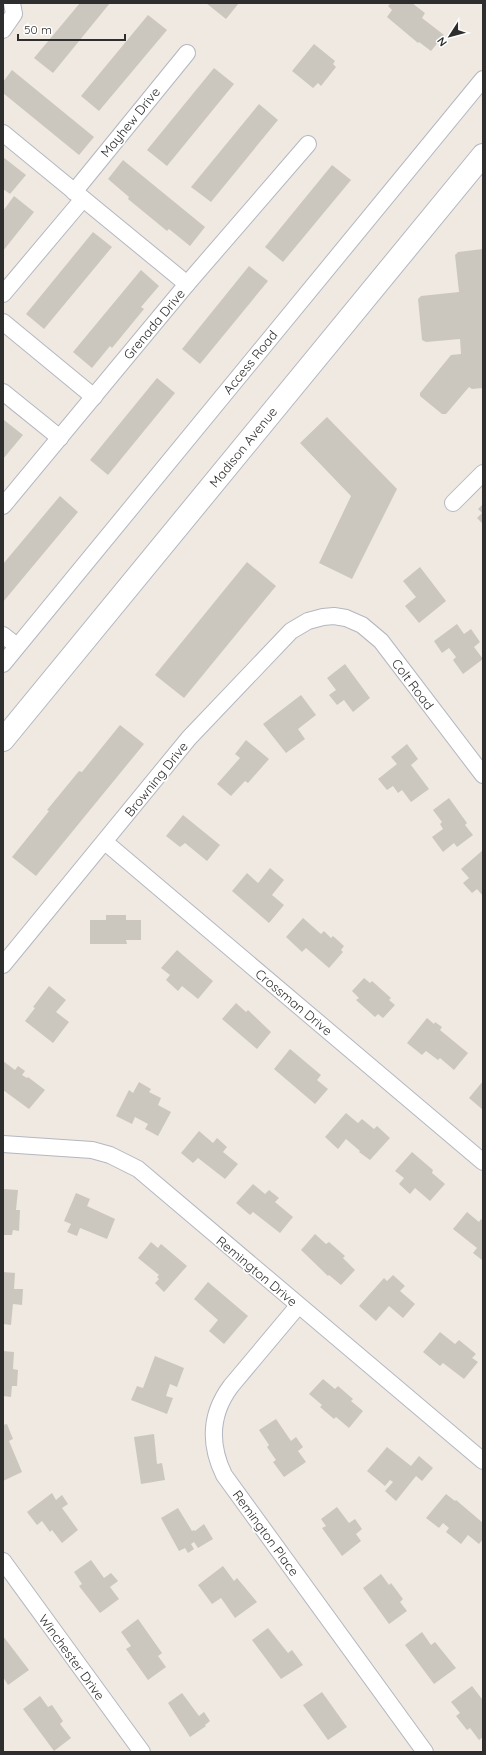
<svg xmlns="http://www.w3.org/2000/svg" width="486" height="1755" font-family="Quicksand,sans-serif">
<rect width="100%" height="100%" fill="#efe9e1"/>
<g fill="#cbc7bf">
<path d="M80,3H110L53,73L34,58Z"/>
<path d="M206,3H239L226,19Z"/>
<path d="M391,3H412L425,13L422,18L444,35L431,51L419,42L418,43L387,17L392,10L388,6Z"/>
<path d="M148,15L167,30L99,111L81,96Z"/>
<path d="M314,44L335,61L333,64L336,67L321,86L318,83L313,88L292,71Z"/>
<path d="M214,68L234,84L167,166L147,150Z"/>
<path d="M12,70L94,137L79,155L3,93V82Z"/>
<path d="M259,104L278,120L211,202L191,187Z"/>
<path d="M3,157L26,175L10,194L3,189Z"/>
<path d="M123,160L205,227L190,246L169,229L167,231L128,199L129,197L108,179Z"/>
<path d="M332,165L351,180L283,262L265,247Z"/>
<path d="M14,196L34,212L3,251V211Z"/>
<path d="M93,232L112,247L44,329L26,314Z"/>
<path d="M483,249V388L472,389L469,387L446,414H442L420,396V393L451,355L461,354L460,339L426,342L422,340L418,299L421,296L459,292L455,255L458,252Z"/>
<path d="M249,266L268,281L200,364L182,349Z"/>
<path d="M141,270L159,286L141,307L144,309L112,348L110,346L92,368L73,352Z"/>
<path d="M157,378L175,393L108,475L90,460Z"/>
<path d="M327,417L397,489L352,579L319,563L351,496L300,443Z"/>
<path d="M4,420L23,435L3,459V422Z"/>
<path d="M60,496L78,512L3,602V564Z"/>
<path d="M483,504V524L477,518L482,513L478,509Z"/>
<path d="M247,562L276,586L184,698L155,675Z"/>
<path d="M420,567L446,601L419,623L405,606L416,597L403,581Z"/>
<path d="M457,624L464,634L471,629L480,642L474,647L483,659L463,674L453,660L456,657L449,648L442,653L434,641Z"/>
<path d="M345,664L370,698L353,712L344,700L337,705L329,695L336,690L327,678Z"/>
<path d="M301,695L316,715L298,729L305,739L286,753L263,724Z"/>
<path d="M120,725L144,744L36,876L12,857L49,811L47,810L79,771L82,772Z"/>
<path d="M246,740L269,759L248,783L245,781L231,796L217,784L240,758L235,754Z"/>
<path d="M407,744L418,759L411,765L429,789L411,802L402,790L398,793L393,786L387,790L378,779L397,764L391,757Z"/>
<path d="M449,798L467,823L465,825L473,835L457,847L454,843L443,852L432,837L443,829L440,824L442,822L433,810Z"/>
<path d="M183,815L220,845L207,861L185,843L180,847L166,836Z"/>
<path d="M483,850V896L477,889L472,893L463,883L469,878L461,869Z"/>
<path d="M270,868L284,880L272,895L284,905L269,923L232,891L247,873L258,883Z"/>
<path d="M106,915H126V920H141V940H126L127,944H90V920H106Z"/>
<path d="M303,918L321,934L324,931L331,938L333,936L344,946L341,950L343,952L329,968L306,948L302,952L286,937Z"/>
<path d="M177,950L213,981L198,999L182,986L178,991L166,980L170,975L161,968Z"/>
<path d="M364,978L370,983L372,981L391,998L389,1000L395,1005L383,1018L378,1014L375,1017L356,1000L359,998L352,991Z"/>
<path d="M49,986L66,1000L56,1012L69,1022L53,1043L25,1021L35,1008L33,1007Z"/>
<path d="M236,1003L246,1012L248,1010L271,1032L257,1049L222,1019Z"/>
<path d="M427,1018L434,1024L435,1022L442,1027L440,1030L468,1053L454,1070L440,1058L438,1060L426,1051L422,1055L407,1043Z"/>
<path d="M290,1049L321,1075L317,1080L328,1089L315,1104L274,1069Z"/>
<path d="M3,1061L15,1070L18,1066L25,1071L22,1075L27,1078L28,1077L45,1090L29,1109L3,1090Z"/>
<path d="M483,1081V1110L469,1098Z"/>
<path d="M139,1082L151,1089L149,1092L161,1098L158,1105L171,1112L158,1136L145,1129L148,1124L135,1117L132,1124L116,1116L129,1090L133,1093Z"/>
<path d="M346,1113L358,1123L362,1119L374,1129L377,1126L390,1138L370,1160L359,1152L360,1151L346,1139L338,1149L325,1137Z"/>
<path d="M199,1131L213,1143L217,1138L227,1147L223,1152L238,1164L225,1179L198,1158L193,1163L181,1153Z"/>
<path d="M412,1152L433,1170L432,1173L445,1184L430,1201L415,1188L410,1194L399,1184L404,1178L395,1171Z"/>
<path d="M253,1184L265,1194L269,1190L279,1198L275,1202L293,1217L280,1233L253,1212L250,1215L236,1203Z"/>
<path d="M3,1189L18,1190L16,1210H20L19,1231L13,1230L12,1235H3Z"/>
<path d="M76,1193L90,1199L87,1206L115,1219L107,1239L80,1228L77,1236L67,1232L71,1224L64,1221Z"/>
<path d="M467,1212L479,1222L481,1219L483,1221L482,1260L473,1253L477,1248L453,1229Z"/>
<path d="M315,1234L326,1244L329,1242L345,1256L343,1258L355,1270L341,1285L329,1275L328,1276L301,1250Z"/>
<path d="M151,1242L158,1248L161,1244L187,1266L164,1292L155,1283L159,1279L157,1277L159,1275L138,1258Z"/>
<path d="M3,1272L15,1273L14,1289H23L22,1305L13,1304L11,1325L3,1324Z"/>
<path d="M393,1275L405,1286L400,1291L415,1304L403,1318L389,1306L376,1321L359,1306L384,1278L387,1281Z"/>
<path d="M208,1282L248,1316L224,1344L209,1331L218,1320L194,1299Z"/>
<path d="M440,1332L455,1344L459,1340L476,1354L472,1358L478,1362L464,1379L443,1363L440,1366L423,1352Z"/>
<path d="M3,1351L14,1352L13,1369L18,1370L17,1386H12L11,1397L3,1396Z"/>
<path d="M155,1356L184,1368L177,1387L170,1384L166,1396L173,1398L167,1414L131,1400L137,1386L143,1388Z"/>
<path d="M323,1379L335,1389L338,1386L353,1399L351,1401L363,1411L349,1428L336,1417L334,1419L320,1407L322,1405L309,1394Z"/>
<path d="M276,1419L291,1441L296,1437L303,1447L298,1451L306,1462L284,1477L273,1462L276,1460L267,1447L269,1445L259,1430Z"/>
<path d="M7,1424L13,1439L9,1441L22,1472L3,1481V1425Z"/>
<path d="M154,1434L157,1464L162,1463L165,1480L141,1484L134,1437Z"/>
<path d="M387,1447L411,1466L419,1456L433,1468L422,1481L416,1476L396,1501L385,1491L393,1482L390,1480L385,1486L367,1471Z"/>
<path d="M52,1493L56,1500L62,1495L68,1504L62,1508L78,1530L62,1543L52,1530L50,1532L42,1521L37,1525L27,1512Z"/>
<path d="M446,1494L455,1501L456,1500L483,1523V1539L479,1544L468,1535L461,1544L446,1532L449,1528L443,1523L439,1528L426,1518Z"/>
<path d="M337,1507L349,1523L355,1519L362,1529L356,1534L361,1541L342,1556L322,1528L326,1526L321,1519Z"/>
<path d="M178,1508L192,1531L194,1530L195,1531L204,1524L213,1539L198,1548L194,1542L191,1544L194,1549L188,1553L185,1548L179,1551L161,1518Z"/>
<path d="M91,1560L104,1578L111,1573L118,1581L110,1587L119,1599L100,1613L79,1586L82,1584L74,1572Z"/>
<path d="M223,1566L234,1581L237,1578L257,1602L235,1618L221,1598L212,1604L198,1585Z"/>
<path d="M381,1574L389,1585L391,1583L403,1599L400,1602L407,1611L389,1624L363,1588Z"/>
<path d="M138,1619L162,1653L158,1656L166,1667L148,1680L126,1649L131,1646L121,1632Z"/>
<path d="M268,1628L288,1653L292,1650L303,1665L281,1679L252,1640Z"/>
<path d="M422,1632L431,1645L435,1642L456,1668L434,1684L405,1645Z"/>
<path d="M3,1636L29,1670L8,1685L3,1677Z"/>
<path d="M472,1686L482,1699L483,1698V1737L479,1740L470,1728L467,1730L456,1716L460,1713L451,1702Z"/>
<path d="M322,1692L347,1727L328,1740L303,1705Z"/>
<path d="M182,1693L199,1716L204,1712L210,1721L205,1725L206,1726L190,1737L168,1703Z"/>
<path d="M40,1696L48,1707L52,1705L63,1721L60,1724L71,1738L54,1751L23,1709Z"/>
</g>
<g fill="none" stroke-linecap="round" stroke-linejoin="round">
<defs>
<g id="minor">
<path d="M3,30L14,14L12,3"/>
<path d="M3,133L187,284"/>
<path d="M74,192L187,53"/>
<path d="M3,294L83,199"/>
<path d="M3,322L94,397"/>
<path d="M3,392L60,438"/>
<path d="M453,503L483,473"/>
<path d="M3,506L187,284L308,144"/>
<path d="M3,635L17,646"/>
<path d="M3,664L483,79"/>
<path d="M105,842L483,1162"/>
<path d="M3,965L189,738L291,631L308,621L323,617L334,616L346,618L362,625L381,641L483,775"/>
<path d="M3,1144L92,1150L110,1155L138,1169L483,1461"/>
<path d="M298,1306L231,1386C210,1414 209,1444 224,1475L425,1752"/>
<path d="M3,1561L142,1752"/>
</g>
<path id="secondary" d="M3,740L483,155"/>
</defs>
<use href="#minor" stroke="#b4b7c1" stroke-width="18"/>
<use href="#secondary" stroke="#b4b7c1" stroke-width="24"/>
<use href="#minor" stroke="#fff" stroke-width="16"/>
<use href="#secondary" stroke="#fff" stroke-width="22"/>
</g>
<g text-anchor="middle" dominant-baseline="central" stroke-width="3.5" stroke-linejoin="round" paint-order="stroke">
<g font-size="13" fill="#2e2e2e" stroke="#fff">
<text transform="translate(130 122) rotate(-51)">Mayhew Drive</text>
<text transform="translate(154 324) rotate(-50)">Grenada Drive</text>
<text transform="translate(250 362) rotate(-51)">Access Road</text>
<text transform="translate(243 447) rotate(-51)">Madison Avenue</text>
<text transform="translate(413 684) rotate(53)">Colt Road</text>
<text transform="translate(156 779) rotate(-51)">Browning Drive</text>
<text transform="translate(294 1002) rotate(40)">Crossman Drive</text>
<text transform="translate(257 1271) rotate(40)">Remington Drive</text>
<text transform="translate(266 1533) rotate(54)">Remington Place</text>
<text transform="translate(72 1657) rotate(54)">Winchester Drive</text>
</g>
</g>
<rect width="486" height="1755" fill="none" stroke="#2e2e2e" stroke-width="8"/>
<g transform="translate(450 36) rotate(234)" stroke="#ffffff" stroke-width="3" paint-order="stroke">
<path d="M0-3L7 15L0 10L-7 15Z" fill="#2e2e2e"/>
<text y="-6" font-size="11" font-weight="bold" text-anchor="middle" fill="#2e2e2e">N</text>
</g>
<path d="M18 34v6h107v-6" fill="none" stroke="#2e2e2e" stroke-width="2"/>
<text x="24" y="34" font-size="12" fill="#2e2e2e" stroke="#ffffff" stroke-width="3" paint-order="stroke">50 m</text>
</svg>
